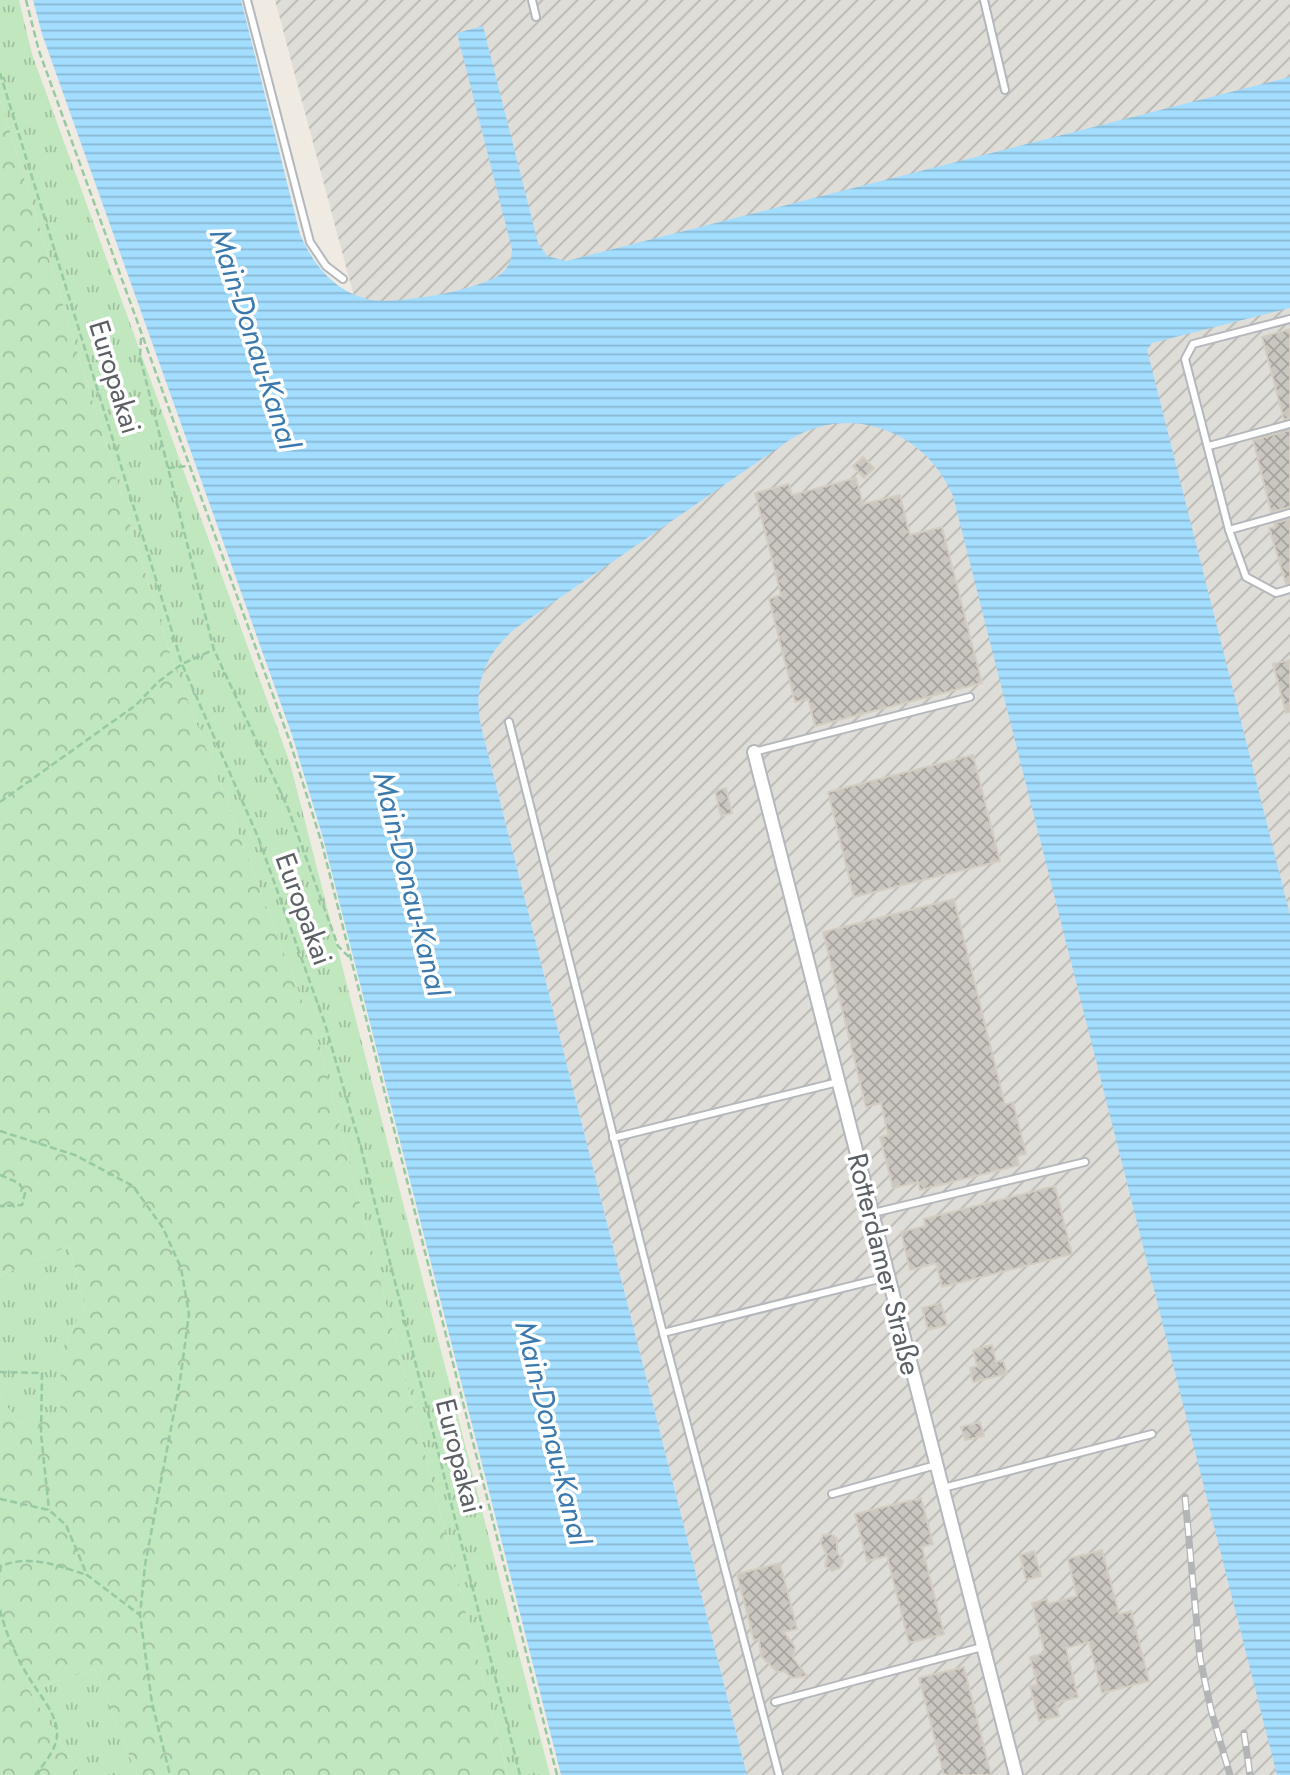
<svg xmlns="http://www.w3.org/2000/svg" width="1290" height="1775" font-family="Jost,sans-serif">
<defs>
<pattern id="industrial-furrows" width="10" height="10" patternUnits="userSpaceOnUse" patternTransform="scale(1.75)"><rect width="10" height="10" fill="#dfddd8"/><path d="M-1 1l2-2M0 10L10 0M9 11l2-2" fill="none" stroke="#b8b7b3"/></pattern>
<pattern id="grass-tufts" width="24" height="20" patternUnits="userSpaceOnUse" patternTransform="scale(1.75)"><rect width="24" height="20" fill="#c1e7bf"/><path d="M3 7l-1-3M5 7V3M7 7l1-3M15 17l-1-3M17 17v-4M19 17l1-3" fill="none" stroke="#a0bf9f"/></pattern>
<pattern id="forest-crowns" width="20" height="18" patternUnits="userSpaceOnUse" patternTransform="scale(1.75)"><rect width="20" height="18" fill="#c1e7bf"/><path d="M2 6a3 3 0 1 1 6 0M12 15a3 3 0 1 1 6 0" fill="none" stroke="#a0bf9f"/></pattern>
<pattern id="water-rules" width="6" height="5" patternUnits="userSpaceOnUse" patternTransform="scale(1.75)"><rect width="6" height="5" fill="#a3ddff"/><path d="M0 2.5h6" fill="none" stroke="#88b7d2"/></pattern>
<pattern id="building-cross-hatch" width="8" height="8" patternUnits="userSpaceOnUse" patternTransform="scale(1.75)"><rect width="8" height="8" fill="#cac6c0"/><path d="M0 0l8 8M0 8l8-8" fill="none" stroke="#a7a4a0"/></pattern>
</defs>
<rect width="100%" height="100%" fill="#efebe3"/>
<path fill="url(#industrial-furrows)" d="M275,0H1290V1775H747L482,730L353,293Z"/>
<g fill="url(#grass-tufts)">
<path d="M0,0H19L32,54L290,763L550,1775H508L319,1045L170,654L0,99Z"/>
<path d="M69,1246L85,1304L61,1352V1421L17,1423L0,1394V1276Z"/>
<path d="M95,1669L137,1775H81L29,1690Z"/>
</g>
<path fill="url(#forest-crowns)" d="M0,99L170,654L319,1045L508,1775H137L95,1669L29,1690L81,1775H0V1394L17,1423L60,1420L61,1352L85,1304L69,1246L0,1276Z"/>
<path fill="url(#water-rules)" d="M33,0H241L300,234C313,264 333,290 367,299C392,306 482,290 502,273C509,267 512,259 512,249L457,33L483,26L538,243L547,256L566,261L1290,77V308L1152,343L1147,350L1290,915V1775H1277L953,496C927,432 851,402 791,439L516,628C483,655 472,689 482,730L747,1775H561L323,838L292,735L42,34Z"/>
<g fill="url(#building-cross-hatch)" stroke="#d4cdc1" stroke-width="2">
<path d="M1290,329V418L1284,420L1262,337Z"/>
<path d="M1290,430V507L1271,512L1253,440Z"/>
<path d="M863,457L874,468L864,478L853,466Z"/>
<path d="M856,478L863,504L900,495L910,535L942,527L982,683L815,726L808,699L795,702L769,599L781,595L755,493L789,484L792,495Z"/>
<path d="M1290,519V583L1286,584L1269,528L1275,527L1274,523Z"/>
<path d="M1290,660V712L1286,713L1273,664Z"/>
<path d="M973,755L1000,861L854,897L828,792Z"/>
<path d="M726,788L732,813L721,816L715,791Z"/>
<path d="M954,899L1005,1105L1013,1102L1026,1154L1017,1156L1019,1165L920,1190L918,1182L893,1188L880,1137L888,1135L881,1103L866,1107L823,932Z"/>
<path d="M1055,1186L1072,1254L942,1287L936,1263L910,1270L901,1232L925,1226L924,1219Z"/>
<path d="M941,1303L947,1325L928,1330L922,1308Z"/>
<path d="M992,1345L996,1362L1003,1360L1007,1374L973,1382L970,1368L977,1366L973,1350Z"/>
<path d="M980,1422L984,1436L965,1440L961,1427Z"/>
<path d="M921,1498L933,1544L922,1547L944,1634L909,1643L887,1556L867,1561L855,1514Z"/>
<path d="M831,1534L837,1538V1552L843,1561L840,1568L832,1571L825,1566L827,1555L820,1542L823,1535Z"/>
<path d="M1102,1550L1119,1614L1131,1611L1149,1681L1102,1693L1089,1642L1066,1648L1078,1697L1056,1703L1059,1716L1039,1721L1030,1686L1037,1684L1030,1657L1045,1653L1032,1603L1047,1599L1048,1604L1077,1596L1068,1559Z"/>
<path d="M1034,1551L1041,1576L1026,1580L1020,1555Z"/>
<path d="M780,1563L797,1629L784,1632L795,1647L793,1658L807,1676L792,1678L784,1671L777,1672L761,1656L759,1639L754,1640L737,1574Z"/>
<path d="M964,1667L991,1775H944L919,1678Z"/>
</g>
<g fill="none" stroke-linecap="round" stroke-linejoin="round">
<defs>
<g id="lane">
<path d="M247,0L310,242L326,266L343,279"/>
<path d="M532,0L536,17"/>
<path d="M984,0L1005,90"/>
<path d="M1290,319L1193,344L1185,359L1229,530L1246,577L1276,593L1290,589"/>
<path d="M1209,446L1290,424"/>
<path d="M1229,530L1290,513"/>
<path d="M509,722L663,1333L779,1775"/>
<path d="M754,752L970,697"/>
<path d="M613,1138L838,1082"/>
<path d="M873,1213L1085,1162"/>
<path d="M663,1333L887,1277"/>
<path d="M943,1488L1152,1434"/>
<path d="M832,1494L936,1465"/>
<path d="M775,1702L982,1647"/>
</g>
<path id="street" d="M754,752L1016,1775"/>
</defs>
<use href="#lane" stroke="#b4b7bb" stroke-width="10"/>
<use href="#street" stroke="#b4b7bb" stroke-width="16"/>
<g stroke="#97c9a2" stroke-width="2.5" stroke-dasharray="7 3.5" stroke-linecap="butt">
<path d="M26,0L39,51L290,742L322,844L557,1775"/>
<path d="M0,73L182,664L258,837L325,1024L361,1148L520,1775"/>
<path d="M141,338L140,357L214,650L288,808L338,946L349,957"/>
<path d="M168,468L189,466"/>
<path d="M0,802L136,705L158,682L182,664L213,650"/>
<path d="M0,1131L75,1155L133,1186L163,1228L181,1268L189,1314L180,1381L145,1565L140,1615L152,1703L170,1775"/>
<path d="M0,1175L19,1183L25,1193L22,1205L0,1206"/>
<path d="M0,1372L42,1373L41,1434L49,1510"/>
<path d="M0,1499L49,1510L66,1525L87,1575L140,1615"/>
<path d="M0,1572L1,1566C31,1554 58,1566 87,1575"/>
<path d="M0,1610C6,1635 19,1663 33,1684C42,1698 56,1714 57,1732C58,1748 44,1764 35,1775"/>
</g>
<use href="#lane" stroke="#fff" stroke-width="6"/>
<use href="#street" stroke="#fff" stroke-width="12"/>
<defs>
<g id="rail">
<path d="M1185,1497L1200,1658L1211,1710L1230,1775"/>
<path d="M1244,1733L1250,1775"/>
</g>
</defs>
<use href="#rail" stroke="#b3b4b5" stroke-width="7"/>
<use href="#rail" stroke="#fff" stroke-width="4.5" stroke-dasharray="13" stroke-linecap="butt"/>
</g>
<g text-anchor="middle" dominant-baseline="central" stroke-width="7" stroke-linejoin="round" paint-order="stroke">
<g font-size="28" fill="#5b6065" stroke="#fff">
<text transform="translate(115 377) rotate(73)">Europakai</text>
<text transform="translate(304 909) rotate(70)">Europakai</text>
<text transform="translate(884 1264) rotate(76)">Rotterdamer Straße</text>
<text transform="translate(459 1456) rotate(76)">Europakai</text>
</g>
<g font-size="30" font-style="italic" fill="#3a79ad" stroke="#fff">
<text transform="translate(255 339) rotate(72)">Main-Donau-Kanal</text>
<text transform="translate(411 884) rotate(76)">Main-Donau-Kanal</text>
<text transform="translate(553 1433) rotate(76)">Main-Donau-Kanal</text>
</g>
</g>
</svg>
